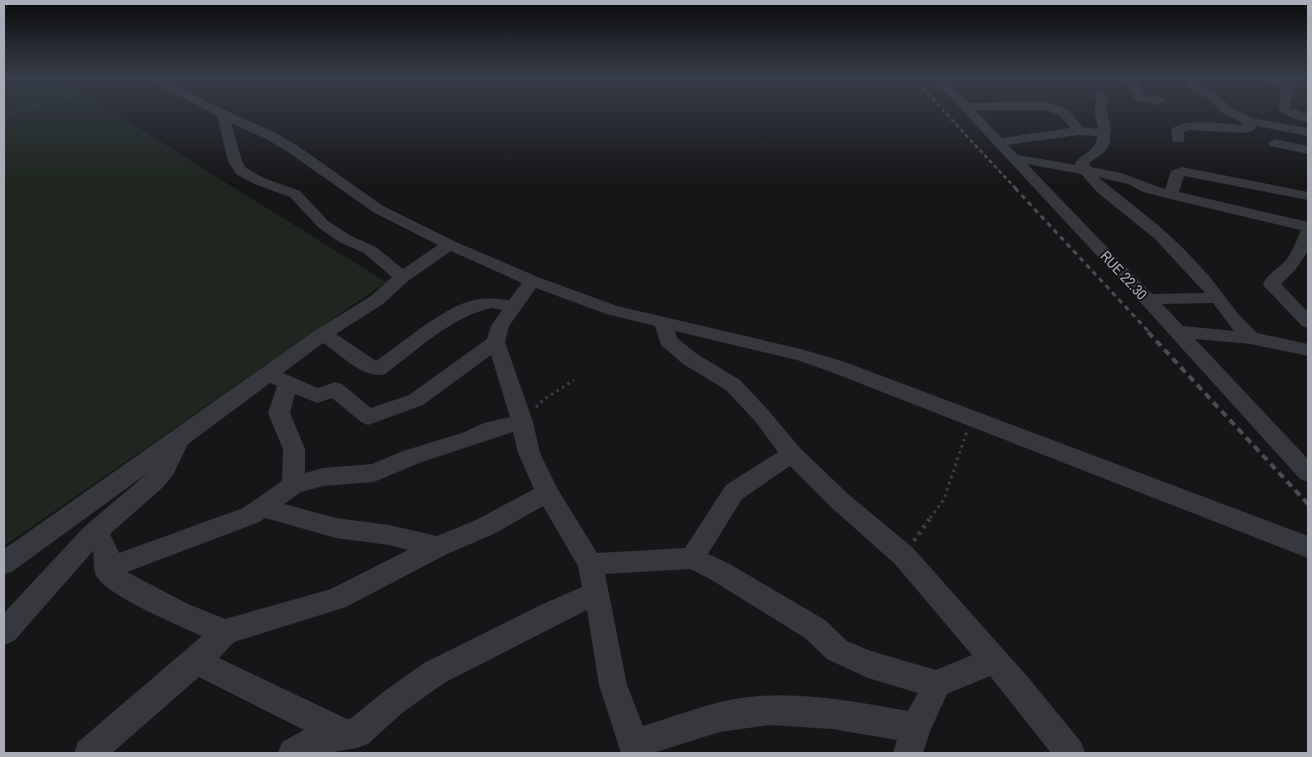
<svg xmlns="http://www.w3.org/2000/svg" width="1312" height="757" font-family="'Archivo Narrow',sans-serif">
<rect width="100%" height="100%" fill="#161618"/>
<path fill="#1e261f" d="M4,78H58L386,282L4,546Z"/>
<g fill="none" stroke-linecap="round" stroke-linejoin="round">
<path stroke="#3d3f44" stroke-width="2" stroke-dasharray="2 2.5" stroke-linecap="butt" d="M4,115L64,98L93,78"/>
<g stroke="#3d3f44" stroke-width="3" stroke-dasharray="2.5 4" stroke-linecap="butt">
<path d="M536,407L543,400L574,380"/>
<path d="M930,518L944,499L967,431"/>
</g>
<path stroke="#3d3f44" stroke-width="4.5" stroke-dasharray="3 5" stroke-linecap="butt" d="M914,541L931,517"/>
<g fill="#37383d" fill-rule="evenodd">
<path d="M145,78H160L211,104L276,133L298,146L383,206L456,242L538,277L617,306L801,349L845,362L1308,536V558L831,372L797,360L675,331L677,338L697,354L740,380L769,411L800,448L848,494L913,548L1027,676L1081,742L1085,753H1051L990,676L947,694L930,731L923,753H893L897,740L832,729L769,725L720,732L653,753H621L599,685L587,610L444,683L402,713L368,744L357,748L328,753H278L282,742L304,730L199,677L112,753H74L78,742L202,636C180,626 108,596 97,577C92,569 95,560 93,551L14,641L4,645V613L84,527L149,472L13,571L4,574V549L316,330L371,296L392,277L364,253L339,242L318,227L290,197L254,184L236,174L228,161L217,116ZM231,123L266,139L288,152L373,212L438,245L403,269L376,247L351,236L328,221L300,191L264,178L246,168L242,161ZM451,251L522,283L509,300C494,298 478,297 464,303C432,316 404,342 376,361L336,334L383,304L408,281ZM536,288L606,314L655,326L661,345L683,364L726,390L755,421L778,452L726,485L685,548L597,553L557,488L540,453L533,422L505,342L509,326ZM492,308L502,310L491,326L487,339L409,395L371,408L342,384L335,382L318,388L283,373L323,343C340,354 364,380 385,374C416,351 454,315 492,308ZM491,355L510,417L484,423L462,433L403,451L372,464L323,468L305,473V449L290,413L295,394L317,403L332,398L361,422L368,425L423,405ZM270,383L277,386L268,413L283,449L282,481L243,508L119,553L110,534L162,488L173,475L188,444ZM513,432L518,453L534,489L476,520L437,536L389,525L336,518L284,504L301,492L323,486L374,482L419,463ZM790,466L832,508L895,564L972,655L936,670L871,651L847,641L825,620L728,563L708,554L742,499ZM543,506L578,566L582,587L545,603L424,663L382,693L350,719H347L219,658L234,642L346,607L447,554L494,534ZM265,518L336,538L389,545L408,550L331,589L225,619L186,603L127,572L259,522ZM690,569L710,579L805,638L827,659L868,678L918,693L908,711C852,701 792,689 734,699C703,705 673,717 643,726L627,685L605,574Z"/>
<path d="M932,78H944L969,103L1045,102L1067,109L1083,127L1098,129L1094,108L1097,101L1094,93L1100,90L1104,91L1109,100L1106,108L1111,130C1109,135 1111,137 1110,142C1108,153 1096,157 1089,163L1091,167L1121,173L1165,189L1171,171L1182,167L1308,192V200L1184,176L1179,192L1308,222V251L1296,269L1281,284L1308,312V328L1302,326L1263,285C1266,274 1280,268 1287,259C1293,250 1297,240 1301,230L1166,198L1143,192L1128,184L1098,177L1158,225L1184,249L1209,276L1239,315L1257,333L1308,344V356L1251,344L1195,339L1308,459V482L1300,479L1141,303ZM975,110H1044L1059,115L1070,128L1002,138ZM1079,135L1097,136C1097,150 1083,153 1075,163L1076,165L1018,155L1008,145ZM1027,164L1081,174L1097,192L1155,239L1205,293L1152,294ZM1213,303L1234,331L1183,326L1162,304Z"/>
<path d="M1124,78H1136L1144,95L1163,98L1165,101L1159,105L1135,100Z"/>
<path d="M1186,78H1198V84L1219,96L1229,106L1252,118L1308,128V136L1256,126L1254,130L1246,133L1188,130L1184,132V139L1183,142H1173L1171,130C1182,117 1226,124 1243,125V123L1221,112L1211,100L1188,87Z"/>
<path d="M1258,78H1295L1290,108L1308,114V122C1297,119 1286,117 1278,109L1282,86L1260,80Z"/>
<path d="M1275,139L1308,146V154L1270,146L1268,143Z"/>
</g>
<path stroke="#4a4c52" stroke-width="2.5" stroke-dasharray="4 3" stroke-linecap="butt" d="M913,78L1017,190"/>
<path stroke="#4a4c52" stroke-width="3" stroke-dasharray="5 4.5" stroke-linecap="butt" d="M1015,188L1150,333"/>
<path stroke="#4a4c52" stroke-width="4" stroke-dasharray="7 5" stroke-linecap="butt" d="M1148,332L1308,504"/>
</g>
<linearGradient id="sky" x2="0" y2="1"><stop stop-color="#0c0c0d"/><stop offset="0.42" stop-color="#363c48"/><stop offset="1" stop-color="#363c48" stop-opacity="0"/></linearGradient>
<rect width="1312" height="184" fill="url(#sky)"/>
<g text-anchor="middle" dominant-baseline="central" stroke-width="4" stroke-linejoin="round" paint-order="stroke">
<g font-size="15" fill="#a8adb8" stroke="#111113">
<text transform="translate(1124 275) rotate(47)">RUE 22.30</text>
</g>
</g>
<rect width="1312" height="757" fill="none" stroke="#a8adb8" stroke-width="10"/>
</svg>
